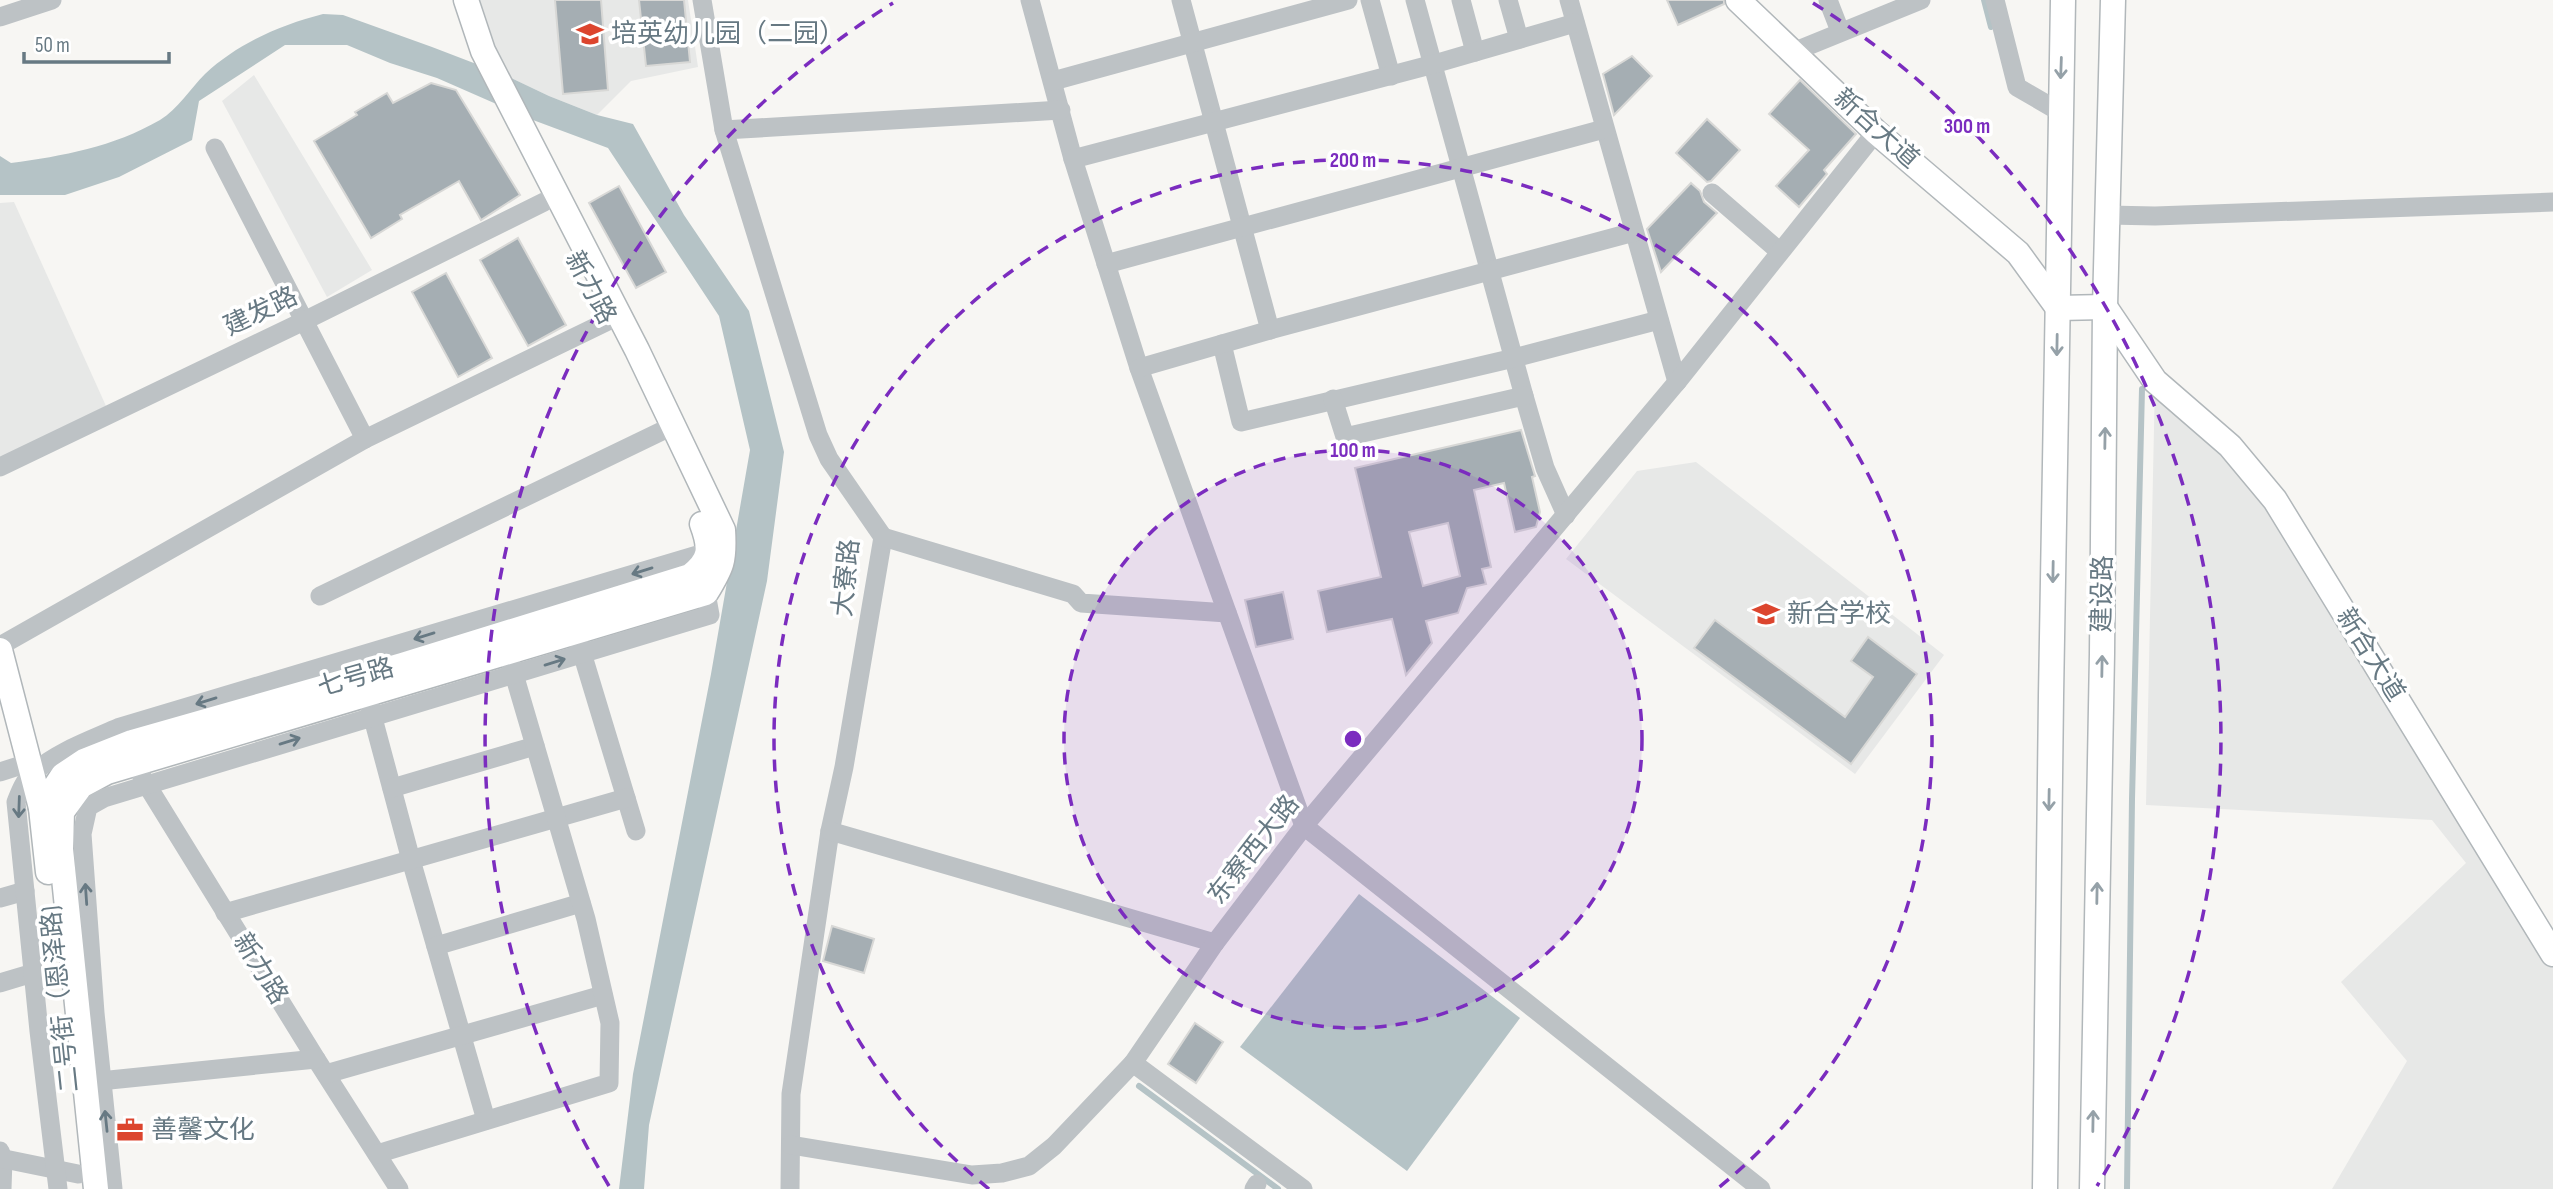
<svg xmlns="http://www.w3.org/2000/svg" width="2553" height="1189" font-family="'Sofia Sans Condensed','Noto Sans SC',sans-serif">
<rect width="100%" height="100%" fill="#f7f6f3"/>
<g fill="#e7e8e7">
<path d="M472,0H688L698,67L631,81L597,115L549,96L505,75Z"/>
<path d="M254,75L372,270L327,297L222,101Z"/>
<path d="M14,202L106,406L0,458V203Z"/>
<path d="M2155,381L2230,446L2553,954V1189H2332L2407,1061L2341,982L2466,863L2432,820L2146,805Z"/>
<path d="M1696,462L1944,655L1855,774L1566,559L1637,471Z"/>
</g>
<g fill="#b5c3c6">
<path d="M323,14L343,15L432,47L505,75L549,96L597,115L633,124L684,215L749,311L784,452L767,581L649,1125L644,1189H619L633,1074L711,674L750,450L719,316L608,148L533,120L437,78L390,63L347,45H285L199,101L192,140L119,177L65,195H0V156L11,163C63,156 113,147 160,120C178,109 190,89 205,74C237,44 280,25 323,14Z"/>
<path d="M1359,894L1520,1018L1407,1171L1240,1047Z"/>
</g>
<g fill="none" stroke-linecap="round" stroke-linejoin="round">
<g stroke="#b5c3c6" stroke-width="6">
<path d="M1984,0L1991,27"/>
<path d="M1139,1086L1278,1189"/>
<path d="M2127,1189L2132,799L2142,389"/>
</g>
</g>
<g fill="#a5aeb3" stroke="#d8d8d6" stroke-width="2" fill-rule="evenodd">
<path d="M555,0H601L608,90L563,94Z"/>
<path d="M639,0H684L690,62L646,66Z"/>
<path d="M1667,0H1724V4L1678,25Z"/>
<path d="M1632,56L1652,76L1614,115L1603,74Z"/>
<path d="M1800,80L1856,134L1824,170L1827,174L1799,207L1776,186L1809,150L1769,114Z"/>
<path d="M431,83L456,90L520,195L481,220L459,181L400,215L402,219L371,238L314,141L357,115L355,112L387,93L393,103Z"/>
<path d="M1707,119L1740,150L1711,181L1707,182L1676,153Z"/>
<path d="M1691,183L1700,191L1704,202L1717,213L1661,272L1647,229Z"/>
<path d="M619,186L666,272L636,288L589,203Z"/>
<path d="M518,238L566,325L528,346L480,260Z"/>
<path d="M446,273L492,358L458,377L412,292Z"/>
<path d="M1521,430L1535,476L1532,477L1540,512L1536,527L1515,532L1504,483L1474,490L1491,567L1482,569L1486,584L1467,588L1458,613L1426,621L1432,643L1406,675L1392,619L1327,632L1318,591L1381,577L1355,468ZM1448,523L1460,576L1423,586L1409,532Z"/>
<path d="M1283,592L1293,639L1256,647L1245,600Z"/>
<path d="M1715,620L1845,717L1873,677L1851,661L1868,637L1917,674L1851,764L1694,648Z"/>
<path d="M832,926L874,939L864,973L823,961Z"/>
<path d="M1195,1023L1223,1042L1196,1083L1168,1064Z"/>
</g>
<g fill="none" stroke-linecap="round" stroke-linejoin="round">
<defs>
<g id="major">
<path d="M1738,0L1876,132L2018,253L2058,308L2105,307L2155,381L2230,446L2275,500L2553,954"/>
<path d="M0,650L41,808L48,872"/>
<path d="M41,808L63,775L84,761L132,742L402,665L690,576C711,560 711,548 702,524"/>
<path d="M96,1189L61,849L62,812L81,786L107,772L706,593C722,567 725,561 723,530L637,350L483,51L466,0"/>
<path d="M2045,1189L2051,696L2063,0"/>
<path d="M2092,1189L2102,654L2105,307L2113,0"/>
</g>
</defs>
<use href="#major" stroke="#b1b7ba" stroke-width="27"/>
<g stroke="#bdc2c5" stroke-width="19">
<path d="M702,0L724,130L818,435L829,459L883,537L844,767L830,831L791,1094L790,1189"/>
<path d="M1030,0L1073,159"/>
<path d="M1181,0L1270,330"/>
<path d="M1370,0L1391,76"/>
<path d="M1415,0L1524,396L1545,468L1566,515"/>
<path d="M1461,0L1475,52"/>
<path d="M1508,0L1519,39"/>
<path d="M1569,0L1677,382"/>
<path d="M1828,0L1840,31"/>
<path d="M1995,0L2017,87L2060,112"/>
<path d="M0,17L52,0"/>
<path d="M1575,23L1434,64L1073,159L1139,368L1304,826L1761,1189"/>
<path d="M1793,52L1921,0"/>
<path d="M1053,81L1348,0"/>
<path d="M724,130L1061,110"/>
<path d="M215,148L365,439"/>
<path d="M1712,193L1779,251"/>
<path d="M2108,215L2155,216L2553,202"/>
<path d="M1106,264L1604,129"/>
<path d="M1222,344L1241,422L1514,358L1659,320"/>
<path d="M1139,368L1270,330L1634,232"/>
<path d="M1333,399L1345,437L1524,396"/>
<path d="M0,467L304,321L544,202"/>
<path d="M883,537L1073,594L1081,603L1227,613"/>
<path d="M320,596L662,431"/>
<path d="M579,643L636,831"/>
<path d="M0,646L365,439L608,321"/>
<path d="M370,707L411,860L486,1120"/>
<path d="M0,772L28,763"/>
<path d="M142,777L316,1059L399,1189"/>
<path d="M392,788L535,746"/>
<path d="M830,831L1215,943"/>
<path d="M0,898L25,891"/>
<path d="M225,913L626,798"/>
<path d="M436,946L581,903"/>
<path d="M0,983L33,973"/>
<path d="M1133,1063L1303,1189"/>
<path d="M326,1074L603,995"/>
<path d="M90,1082L316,1059"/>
<path d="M791,1145L972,1175L1002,1173L1029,1166L1054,1146L1133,1063L1215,943L1304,826L1677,382L1876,132"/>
<path d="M0,1151L3,1159L2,1189"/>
<path d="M377,1154L609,1083L610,1023L586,919L511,664"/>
<path d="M0,1158L78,1174"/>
<path d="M58,1189L39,1031L16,802C20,792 24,781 32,774C56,752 91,740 120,727L707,552"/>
<path d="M113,1189L95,1013L82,834L88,807L104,798L710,615L706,593"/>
<path d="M1254,1189L1257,1184"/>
</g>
<use href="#major" stroke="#fff" stroke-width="24"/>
</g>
<defs><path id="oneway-shaft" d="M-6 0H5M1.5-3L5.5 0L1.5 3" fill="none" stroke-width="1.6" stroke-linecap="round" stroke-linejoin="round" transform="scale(1.75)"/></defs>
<g stroke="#95a1a8">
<use href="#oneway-shaft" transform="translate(2061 68) rotate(92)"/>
<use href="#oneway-shaft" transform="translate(2057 345) rotate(91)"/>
<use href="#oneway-shaft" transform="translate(2105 438) rotate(-89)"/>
<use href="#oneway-shaft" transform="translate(2053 572) rotate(91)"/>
<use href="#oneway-shaft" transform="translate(2102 666) rotate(-89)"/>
<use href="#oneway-shaft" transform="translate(2049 800) rotate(91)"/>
<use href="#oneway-shaft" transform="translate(2097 893) rotate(-89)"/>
<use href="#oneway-shaft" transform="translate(2093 1121) rotate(-89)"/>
</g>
<g stroke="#677983">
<use href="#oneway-shaft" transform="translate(642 571) rotate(163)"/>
<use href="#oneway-shaft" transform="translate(424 636) rotate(163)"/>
<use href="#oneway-shaft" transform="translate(555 662) rotate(-17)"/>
<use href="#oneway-shaft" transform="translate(206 701) rotate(163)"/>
<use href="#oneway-shaft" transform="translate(290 741) rotate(-17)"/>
<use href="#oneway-shaft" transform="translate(19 807) rotate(92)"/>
<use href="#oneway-shaft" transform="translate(86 894) rotate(-94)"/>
<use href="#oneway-shaft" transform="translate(106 1121) rotate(-96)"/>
</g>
<circle cx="1353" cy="739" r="289" fill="#7b2cbf" fill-opacity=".12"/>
<g fill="none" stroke="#7b2cbf" stroke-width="3.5" stroke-dasharray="12 9">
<circle cx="1353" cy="739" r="289"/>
<path d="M989 1189A579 579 0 1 1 1717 1189"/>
<path d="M609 1186A868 868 0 0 1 893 3M1813 3A868 868 0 0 1 2097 1186"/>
</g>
<defs>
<symbol id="school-bare" viewBox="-9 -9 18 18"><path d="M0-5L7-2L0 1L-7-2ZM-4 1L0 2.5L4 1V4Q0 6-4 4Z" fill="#dc452e" stroke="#fff" stroke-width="2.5" paint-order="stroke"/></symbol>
<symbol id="office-bare" viewBox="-9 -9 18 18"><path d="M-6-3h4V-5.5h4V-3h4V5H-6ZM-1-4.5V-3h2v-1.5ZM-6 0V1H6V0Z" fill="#dc452e" stroke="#fff" stroke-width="2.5" paint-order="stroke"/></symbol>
</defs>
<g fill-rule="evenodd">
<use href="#school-bare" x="571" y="15" width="38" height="38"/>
<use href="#school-bare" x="1747" y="595" width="38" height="38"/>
<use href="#office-bare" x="111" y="1111" width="38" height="38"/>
</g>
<g text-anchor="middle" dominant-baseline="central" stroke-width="7" stroke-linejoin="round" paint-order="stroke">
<g font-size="26" fill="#677983" stroke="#fff" text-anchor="start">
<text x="611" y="34">培英幼儿园（二园）</text>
<text x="1787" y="614">新合学校</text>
<text x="151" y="1130">善馨文化</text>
</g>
<g font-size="26" fill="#677983" stroke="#fff">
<text transform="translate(1876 129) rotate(42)">新合大道</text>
<text transform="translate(590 288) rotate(62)">新力路</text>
<text transform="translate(261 312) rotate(-26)">建发路</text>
<text transform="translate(847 578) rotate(-84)">大寮路</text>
<text transform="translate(2103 594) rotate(-89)">建设路</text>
<text transform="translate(2370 655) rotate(58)">新合大道</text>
<text transform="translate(356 678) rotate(-16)">七号路</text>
<text transform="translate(1254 850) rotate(-52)">东寮西大路</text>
<text transform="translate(260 969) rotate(58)">新力路</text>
<text transform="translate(61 999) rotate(-96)">二号街（恩泽路)</text>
</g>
</g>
<circle cx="1353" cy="739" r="10" fill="#7b2cbf" stroke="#fff" stroke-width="3.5"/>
<g font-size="21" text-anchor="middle" font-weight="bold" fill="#7b2cbf" stroke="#fff" stroke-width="7" stroke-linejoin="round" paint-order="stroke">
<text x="1967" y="133">300 m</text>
<text x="1353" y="167">200 m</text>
<text x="1353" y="457">100 m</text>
</g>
<path d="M24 52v10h145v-10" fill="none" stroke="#677983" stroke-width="3.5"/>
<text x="35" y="52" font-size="21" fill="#677983" stroke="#ffffff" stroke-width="5" paint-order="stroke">50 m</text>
</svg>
